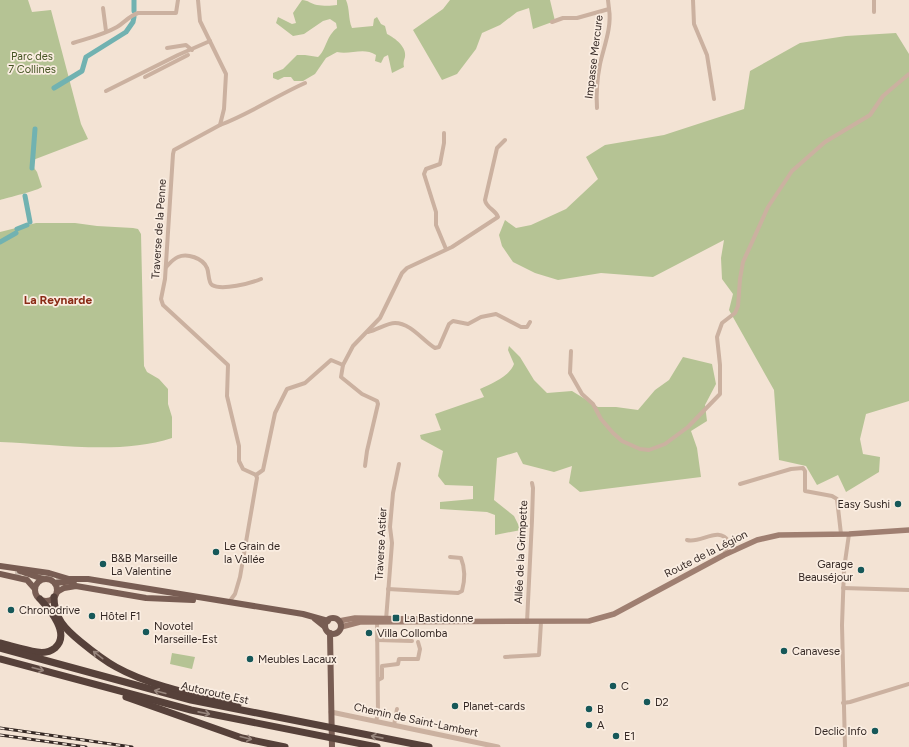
<svg xmlns="http://www.w3.org/2000/svg" width="909" height="747" font-family="Figtree,sans-serif">
<rect width="100%" height="100%" fill="#f3e3d4"/>
<g fill="#b5c394">
<path d="M0,0H28L32,12L51,10L81,124L88,139L33,160L32,165L37,172L42,187C39,190 7,198 0,200Z"/>
<path d="M302,0C308,0 311,4 317,5C323,6 331,6 337,5V0H346C350,9 348,19 352,28L373,26L374,19L377,17L381,24L385,26L387,34C395,38 407,47 405,57C404,61 403,62 404,67L392,73L388,55L384,57L381,63L375,61L376,55C364,47 350,55 337,52L326,58L315,74L303,81H294L291,77H284L278,80L273,78V73L283,69L297,55H305L318,57C326,51 326,36 337,28L336,23L330,19L323,21L304,34L293,36L276,23L278,17L292,24L296,23L293,13Z"/>
<path d="M450,0H550L555,21L533,29L529,8L517,12L500,25L482,33L476,49L457,74L442,80L413,30L443,9Z"/>
<path d="M896,33L909,54V401L866,414L860,439L863,454L880,457L879,472L846,492L838,475L817,485L806,466L779,460L774,390L729,310L733,294L722,279L721,258L724,240L653,277L601,273L558,280L535,273L513,262L502,246L499,235L505,220L516,228L531,225L566,209L598,179L586,157L605,145L664,135L744,109L750,71L800,43L846,36Z"/>
<path d="M36,223H75L97,226L133,228L138,229L141,234L144,366L147,372L159,379L168,389V404L172,417V438C121,455 54,444 0,442V232Z"/>
<path d="M509,346L520,357L534,380L547,393L572,391L598,407H616L638,410L655,390L669,380L683,357L712,364L716,384L705,405L707,421L691,431L697,448L701,477L580,492L569,483L572,466L554,472L523,464L517,452L497,458L494,500L514,516L521,530L495,535V515L487,512L440,509V502L473,499V486L445,485L438,476L443,451L421,439L420,435L441,430L435,414L484,397L480,389C492,383 509,377 514,364L508,350Z"/>
<path d="M172,653L195,657L192,669L170,664Z"/>
</g>
<g fill="none" stroke-linecap="round" stroke-linejoin="round">
<g stroke="#71b2b1" stroke-width="5">
<path d="M134,0V11"/>
<path d="M54,88L82,71L86,57L126,32L133,22L134,17"/>
<path d="M32,168L35,129"/>
<path d="M25,196L30,222"/>
<path d="M17,229L27,225"/>
<path d="M0,242L16,233"/>
</g>
<g stroke="#cdbeb1" stroke-width="6" stroke-dasharray="6 3" stroke-linecap="butt">
<path d="M15,573L27,575"/>
<path d="M38,577L63,581"/>
</g>
<g stroke="#cbb1a0" stroke-width="4">
<path d="M198,0L200,21L226,74L224,109L220,125L174,150L173,154L165,279L161,299L163,305L228,365L227,396L239,446V461L243,469L256,475L257,478L240,577L235,594L229,602"/>
<path d="M693,0L694,24L707,55L714,99"/>
<path d="M874,0V12"/>
<path d="M103,8L106,31"/>
<path d="M552,22L563,18H577L609,9L608,0"/>
<path d="M73,43C89,38 103,35 117,27C124,23 129,16 138,13H176L178,0"/>
<path d="M167,48L186,45L192,50"/>
<path d="M145,77L188,55"/>
<path d="M106,91L178,55L210,41"/>
<path d="M597,108C596,93 597,79 600,64C604,46 612,27 609,9"/>
<path d="M220,125C249,114 276,96 305,83"/>
<path d="M444,133V143L440,164L426,169L424,174L436,212V225L446,249"/>
<path d="M166,267C170,263 173,259 178,257C187,253 203,258 207,268C209,272 208,282 212,285C222,291 251,283 261,279"/>
<path d="M368,332C377,330 387,323 395,323C411,323 423,341 435,348L439,347L449,324L453,321L468,324L481,317L496,314L521,327H527L530,322"/>
<path d="M571,351L570,373L582,394L593,404L601,419L613,433L622,441L640,449L649,450L665,444L688,427L720,394V365L717,337L722,323L735,313L738,306L740,279L743,262L768,207L792,171L825,142L870,115L883,96L909,74"/>
<path d="M343,365L341,377L362,394L377,401L378,404L367,451L365,466"/>
<path d="M256,475L263,470L275,413L287,389L305,383L331,360L343,365L353,346L380,318L402,273L407,268L452,247L498,217C496,210 486,208 485,200L497,148L505,140"/>
<path d="M740,484L791,469L803,468L805,471V491L832,496L837,499L841,534"/>
<path d="M687,540C701,544 719,525 729,542L724,555"/>
<path d="M843,588L909,590"/>
<path d="M388,589L458,593L462,591C465,580 465,568 461,558L450,557"/>
<path d="M386,620L392,543L390,527L393,493L399,464"/>
<path d="M527,622L532,520L533,488L532,483"/>
<path d="M377,640L412,641"/>
<path d="M505,657L539,655L541,622"/>
<path d="M378,680L382,678V666L398,664L399,659H418L420,649L418,642"/>
<path d="M843,703L850,702L909,684"/>
<path d="M376,721L378,714L377,620"/>
<path d="M394,725L397,709"/>
<path d="M845,747L842,625L844,569L849,534"/>
</g>
<path stroke="#cbb1a0" stroke-width="5" d="M331,712L498,747"/>
<g stroke="#9f7f71" stroke-width="5.5">
<path d="M339,621L355,618L418,619"/>
<path d="M341,627L360,622L589,621L614,614L724,555L757,540L779,535L849,534L909,530"/>
</g>
<g stroke="#785d53" stroke-width="6">
<path d="M0,566L49,573L69,579H88L303,614L328,621"/>
<path d="M20,571L43,579"/>
<path d="M0,574L27,580L35,589"/>
<circle cx="46" cy="590" r="11"/>
<path d="M55,583L74,581"/>
<path d="M57,592L64,588L76,586L146,598L193,600"/>
<circle cx="333" cy="626" r="8"/>
<path d="M315,619L325,627"/>
<path d="M330,633L332,747"/>
</g>
<g stroke="#56413a" stroke-width="7">
<path d="M54,597C54,618 65,629 81,642C92,651 103,660 116,667C152,687 197,695 238,705"/>
<path d="M0,643C12,646 25,650 37,652C43,653 50,652 55,648C71,634 50,610 40,599"/>
<path d="M0,648L191,700L429,747"/>
<path d="M0,659L191,710L377,747"/>
<path d="M126,697L242,738L285,747"/>
</g>
<defs>
<g id="rail">
<path d="M0,728L132,747"/>
<path d="M0,735L86,747"/>
</g>
</defs>
<use href="#rail" stroke="#342824" stroke-width="3"/>
<use href="#rail" stroke="#faede1" stroke-width="1.5" stroke-dasharray="4.5" stroke-linecap="butt"/>
</g>
<defs><path id="oneway-shaft" d="M-6 0H5M1.5-3L5.5 0L1.5 3" fill="none" stroke-width="1.6" stroke-linecap="round" stroke-linejoin="round"/></defs>
<g stroke="#98867d">
<use href="#oneway-shaft" transform="translate(98 655) rotate(-142)"/>
<use href="#oneway-shaft" transform="translate(38 669) rotate(15)"/>
<use href="#oneway-shaft" transform="translate(160 692) rotate(-165)"/>
<use href="#oneway-shaft" transform="translate(204 713) rotate(11)"/>
<use href="#oneway-shaft" transform="translate(377 737) rotate(-169)"/>
<use href="#oneway-shaft" transform="translate(246 738) rotate(14)"/>
</g>
<g fill="#165859" stroke="#faede1" stroke-width="1.5">
<circle cx="898" cy="504" r="4"/>
<circle cx="216" cy="552" r="4"/>
<circle cx="103" cy="564" r="4"/>
<circle cx="861" cy="570" r="4"/>
<circle cx="11" cy="610" r="4"/>
<circle cx="92" cy="616" r="4"/>
<rect x="392" y="614" width="8" height="8" rx="2"/>
<circle cx="146" cy="632" r="4"/>
<circle cx="369" cy="633" r="4"/>
<circle cx="784" cy="651" r="4"/>
<circle cx="250" cy="659" r="4"/>
<circle cx="613" cy="686" r="4"/>
<circle cx="647" cy="702" r="4"/>
<circle cx="455" cy="706" r="4"/>
<circle cx="589" cy="709" r="4"/>
<circle cx="589" cy="725" r="4"/>
<circle cx="875" cy="731" r="4"/>
<circle cx="616" cy="736" r="4"/>
</g>
<g text-anchor="middle" dominant-baseline="central" stroke-width="3.5" stroke-linejoin="round" paint-order="stroke">
<g font-size="11" fill="#465525" stroke="#faede1">
<text x="32" y="56">Parc des<tspan x="32" dy="13">7 Collines</tspan></text>
</g>
<g font-size="11" fill="#342824" stroke="#faede1">
<text transform="translate(594 57) rotate(-83)">Impasse Mercure</text>
<text transform="translate(159 229) rotate(-86)">Traverse de la Penne</text>
<text transform="translate(381 544) rotate(-87)">Traverse Astier</text>
<text transform="translate(521 552) rotate(-87)">Allée de la Grimpette</text>
<text transform="translate(706 554) rotate(-27)">Route de la Légion</text>
<text transform="translate(215 693) rotate(13)">Autoroute Est</text>
<text transform="translate(416 720) rotate(12)">Chemin de Saint-Lambert</text>
</g>
<g font-size="11" fill="#342824" stroke="#faede1" text-anchor="start">
<text x="890" y="504" text-anchor="end">Easy Sushi</text>
<text x="224" y="546">Le Grain de<tspan x="224" dy="13">la Vallée</tspan></text>
<text x="111" y="558">B&amp;B Marseille<tspan x="111" dy="13">La Valentine</tspan></text>
<text x="853" y="564" text-anchor="end">Garage<tspan x="853" dy="13">Beauséjour</tspan></text>
<text x="19" y="610">Chronodrive</text>
<text x="100" y="616">Hôtel F1</text>
<text x="404" y="618">La Bastidonne</text>
<text x="154" y="626">Novotel<tspan x="154" dy="13">Marseille-Est</tspan></text>
<text x="377" y="633">Villa Collomba</text>
<text x="792" y="651">Canavese</text>
<text x="258" y="659">Meubles Lacaux</text>
<text x="621" y="686">C</text>
<text x="655" y="702">D2</text>
<text x="463" y="706">Planet-cards</text>
<text x="597" y="709">B</text>
<text x="597" y="725">A</text>
<text x="867" y="731" text-anchor="end">Declic Info</text>
<text x="624" y="736">E1</text>
</g>
<g font-size="12" font-weight="bold" fill="#8a2b16" stroke="#faede1">
<text x="58" y="300">La Reynarde</text>
</g>
</g>
</svg>
